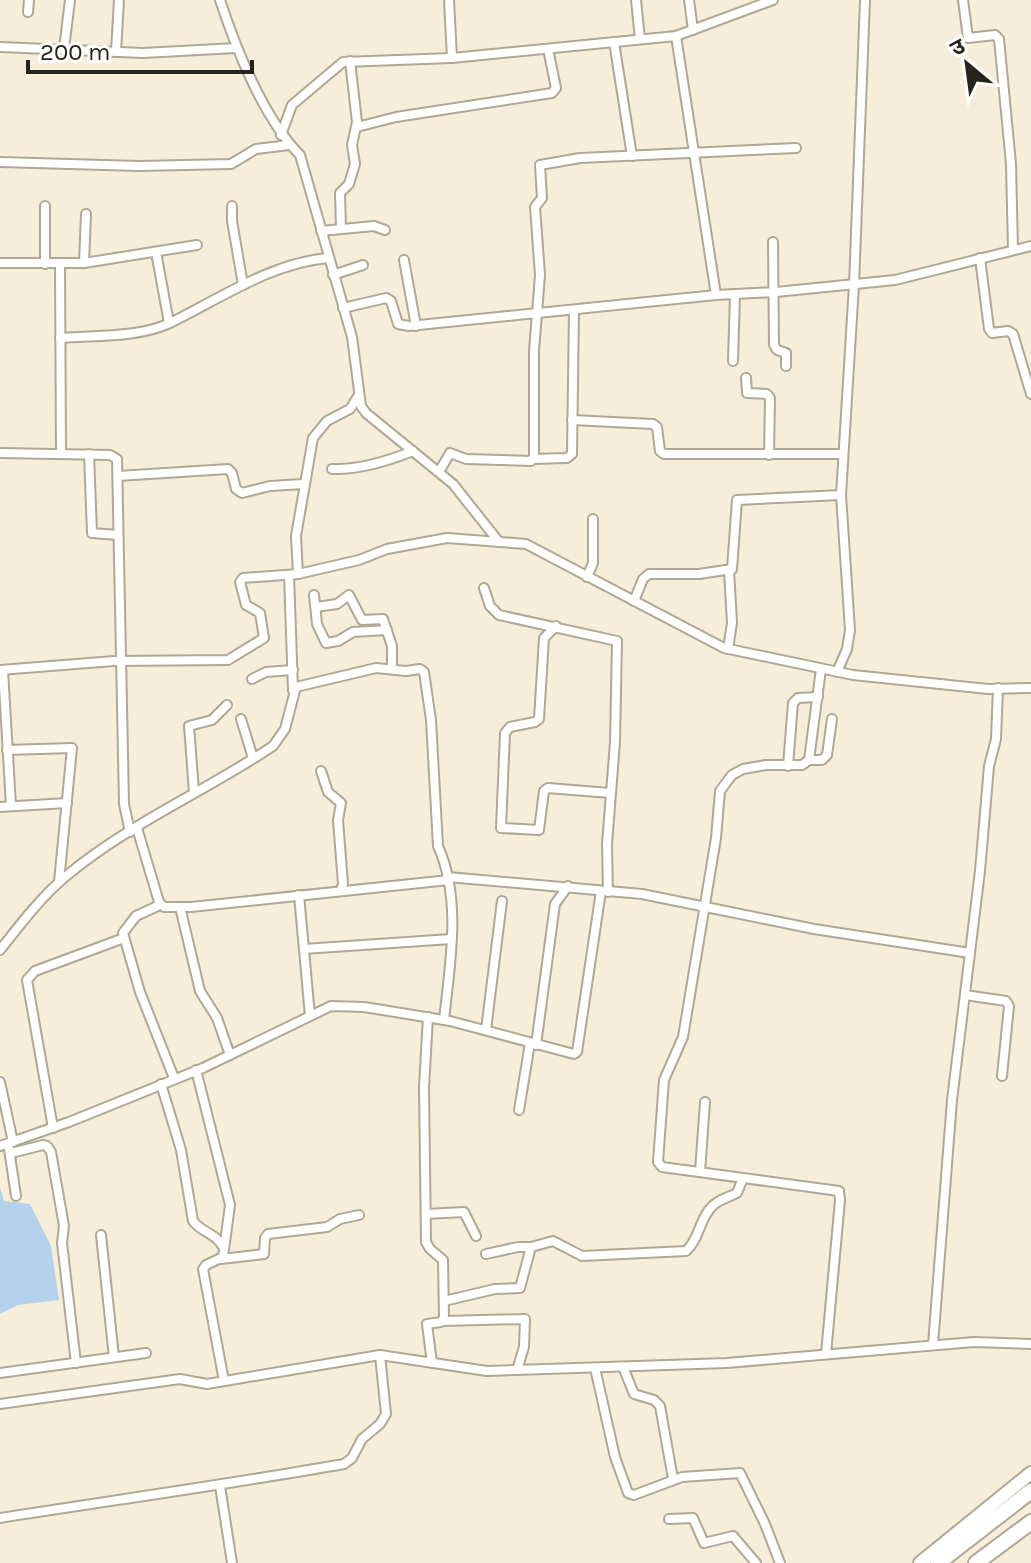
<svg xmlns="http://www.w3.org/2000/svg" width="1031" height="1563" font-family="Karla,'Noto Sans Devanagari',sans-serif">
<rect width="100%" height="100%" fill="#f7eed9"/>
<path fill="#b5d2ec" d="M0,1187L4,1201L30,1204L51,1246L59,1300L18,1305L0,1314Z"/>
<g fill="none" stroke-linecap="round" stroke-linejoin="round">
<defs>
<g id="minor">
<path d="M220,0C236,49 264,119 300,155L352,337L361,406L366,413L453,484L499,542"/>
<path d="M449,0L452,58"/>
<path d="M636,0L640,39"/>
<path d="M689,0L693,30"/>
<path d="M963,0L968,38L995,35L999,39L1011,164L1013,250"/>
<path d="M28,12L29,0"/>
<path d="M676,36L716,295L776,292L895,280L1031,246"/>
<path d="M614,42L632,156"/>
<path d="M0,47L143,53L236,48"/>
<path d="M64,49L70,0"/>
<path d="M116,52L119,0"/>
<path d="M357,127L396,117L552,93L556,88L548,49"/>
<path d="M281,135L292,105L343,62L452,58L676,36L773,0"/>
<path d="M0,162L139,166L231,164L256,149L289,145"/>
<path d="M45,206V264"/>
<path d="M232,206V221L243,285"/>
<path d="M341,228L340,193L349,184L355,164L352,145L357,122L350,61"/>
<path d="M321,231L374,226L385,230"/>
<path d="M773,242L774,345L777,350L786,353V366"/>
<path d="M156,252L169,323"/>
<path d="M980,258L989,329L992,333L1008,331L1013,334L1031,394"/>
<path d="M404,260L416,326"/>
<path d="M0,263H84L197,245"/>
<path d="M84,263L86,214"/>
<path d="M60,264L61,454"/>
<path d="M333,275L363,265"/>
<path d="M343,308L386,298L391,301L398,324L409,326L716,295"/>
<path d="M60,338C95,335 138,338 170,323C221,298 271,263 328,258"/>
<path d="M733,361L735,295"/>
<path d="M746,378L747,393L767,394L770,398L769,455"/>
<path d="M572,420L653,424L657,427L660,451L664,454H843"/>
<path d="M0,453L110,455L117,459L124,804L130,832"/>
<path d="M89,454L92,533L118,535"/>
<path d="M533,459L567,458L572,454L574,310"/>
<path d="M332,469C359,470 388,461 413,451"/>
<path d="M439,472L450,453L466,459L531,461L534,457V351L540,275L535,207L542,198L540,165L580,158L796,148"/>
<path d="M118,476L228,469L232,473L236,489L242,493L270,486L303,484"/>
<path d="M298,574L296,536L313,438L327,421L350,409L359,395"/>
<path d="M289,575L293,690"/>
<path d="M587,577L593,563V519"/>
<path d="M484,588L490,606L499,615L617,641L615,742L607,844L608,892"/>
<path d="M314,595L317,624L326,643L338,641L353,632L387,630"/>
<path d="M634,601L643,579L649,574H699L732,569L737,500L841,495"/>
<path d="M316,607L337,604L349,595L362,620L383,619L392,646V669"/>
<path d="M556,626L544,638L539,719L535,722L510,727L505,733L501,828L539,830L544,791L548,788L610,793"/>
<path d="M728,649L732,623L729,570"/>
<path d="M821,669L809,760L802,765H766L743,769L732,775L720,791L716,838L683,1037L664,1080L658,1162L662,1167L839,1191L840,1200L826,1354"/>
<path d="M0,670L114,661L228,660L264,638L260,613L246,605L240,582L243,578L298,574L359,560L387,549L447,538L526,544L724,648L853,675L988,689L1031,688"/>
<path d="M3,670L11,806"/>
<path d="M837,672L847,649L850,630L841,495L854,285L865,0"/>
<path d="M252,679L266,672L293,670"/>
<path d="M241,719L253,758"/>
<path d="M7,750L72,748L59,882"/>
<path d="M809,760H822L827,755L832,719"/>
<path d="M788,766L793,703L798,698L818,697"/>
<path d="M321,771L328,792L341,803L338,820L343,884L341,890"/>
<path d="M194,792L189,726L212,720L227,705"/>
<path d="M0,807L67,803"/>
<path d="M137,828L159,902L164,907H191L449,880"/>
<path d="M448,877L642,894L814,929L970,953"/>
<path d="M299,895L310,1016"/>
<path d="M160,905L136,916L123,933L140,992L174,1078"/>
<path d="M180,907L200,991L217,1018L230,1055"/>
<path d="M304,949L451,939"/>
<path d="M0,950C20,925 41,897 65,877C128,824 206,791 273,746L285,729L296,687L376,668L406,671L420,669L424,672L431,720L438,846C462,900 450,963 444,1020"/>
<path d="M965,995L1006,1001L1009,1006L1002,1076"/>
<path d="M428,1017L424,1087L426,1242L430,1249L443,1260L444,1318L441,1322L427,1324L432,1363"/>
<path d="M486,1030L502,901"/>
<path d="M536,1045L555,904L568,886"/>
<path d="M196,1070L230,1205L223,1257L206,1265L203,1269L224,1381"/>
<path d="M0,1082L13,1142"/>
<path d="M161,1084L181,1150L193,1221C202,1233 216,1233 223,1247"/>
<path d="M519,1110L530,1043"/>
<path d="M53,1128L27,980L35,971L124,938"/>
<path d="M0,1146L69,1122L203,1068L331,1006L364,1007L450,1021L574,1054L577,1052L601,891"/>
<path d="M9,1149L16,1196"/>
<path d="M11,1153L43,1145L47,1146L51,1152L64,1226L62,1243L76,1363"/>
<path d="M700,1172L705,1102"/>
<path d="M426,1214L464,1212L476,1236"/>
<path d="M101,1235L114,1357"/>
<path d="M486,1254L518,1247H531"/>
<path d="M221,1259L264,1254L265,1238L268,1234L327,1227L340,1219L359,1215"/>
<path d="M444,1301L495,1289L520,1288L531,1247L553,1241L582,1256L686,1251C698,1241 699,1223 709,1210C716,1200 727,1198 737,1193L743,1178"/>
<path d="M443,1321L525,1319L524,1347L517,1370"/>
<path d="M933,1345L952,1100L980,871L989,766L996,739L998,688"/>
<path d="M623,1367L634,1394L654,1400L660,1406L673,1479"/>
<path d="M595,1368L615,1457L628,1493L634,1495L682,1477L740,1473L765,1524L780,1563"/>
<path d="M0,1373L146,1353"/>
<path d="M0,1404L180,1379L207,1384L380,1355L487,1371L727,1363L974,1342L1031,1344"/>
<path d="M220,1486L232,1563"/>
<path d="M0,1518C115,1500 230,1484 344,1464L352,1458L362,1439L380,1424L386,1414L380,1355"/>
<path d="M669,1519L693,1518L704,1543L733,1536L756,1563"/>
</g>
<path id="secondary" d="M920,1563L1031,1473"/>
<g id="trunk">
<path d="M938,1563L1031,1491"/>
<path d="M976,1563L1031,1522"/>
</g>
</defs>
<use href="#minor" stroke="#b0a894" stroke-width="12"/>
<use href="#secondary" stroke="#b0a894" stroke-width="16"/>
<use href="#trunk" stroke="#b0a894" stroke-width="18"/>
<use href="#minor" stroke="#fff" stroke-width="8"/>
<use href="#secondary" stroke="#fff" stroke-width="12"/>
<use href="#trunk" stroke="#fff" stroke-width="14"/>
</g>
<g transform="translate(967 64) rotate(331)" stroke="#ffffff" stroke-width="6" paint-order="stroke">
<path d="M0-6L14 30L0 20L-14 30Z" fill="#26231b"/>
<text y="-12" font-size="22" font-weight="bold" text-anchor="middle" fill="#26231b">उ</text>
</g>
<path d="M28 60v12h224v-12" fill="none" stroke="#26231b" stroke-width="4"/>
<text x="40" y="60" font-size="24" fill="#26231b" stroke="#ffffff" stroke-width="6" paint-order="stroke">200 m</text>
</svg>
